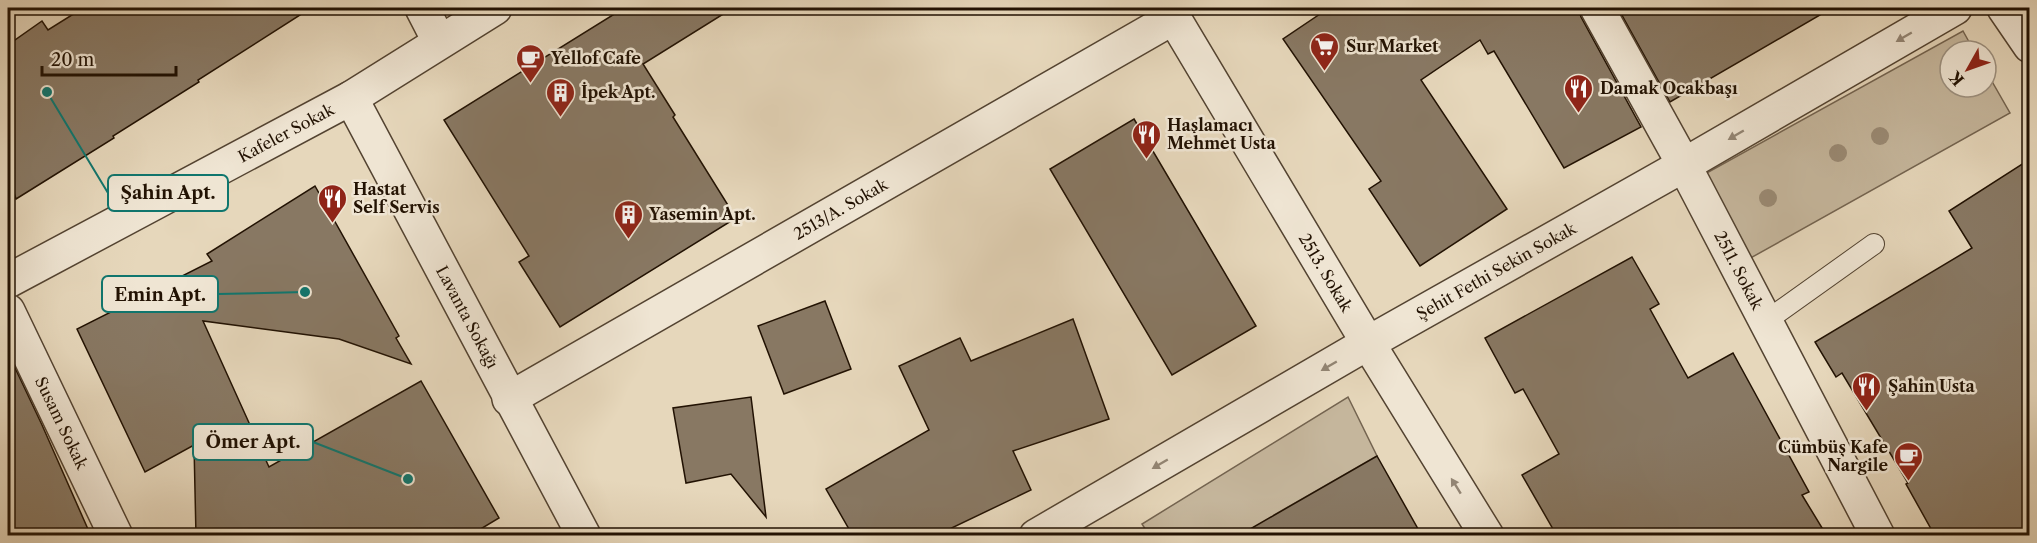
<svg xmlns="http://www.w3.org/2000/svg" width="2037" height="543" font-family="'Libre Caslon Text',serif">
<rect width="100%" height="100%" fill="#e6d7bb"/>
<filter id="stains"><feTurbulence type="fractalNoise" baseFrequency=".00333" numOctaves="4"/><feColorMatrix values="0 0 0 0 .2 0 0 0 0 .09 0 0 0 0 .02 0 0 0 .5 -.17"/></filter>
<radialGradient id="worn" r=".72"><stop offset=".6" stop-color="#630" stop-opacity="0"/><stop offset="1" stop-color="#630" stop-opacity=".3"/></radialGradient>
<g fill="#c5b69c" stroke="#746450" stroke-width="1.5">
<path d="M1963,31L1974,51H1950V87H1986V71L2010,113L1747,260L1703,175Z"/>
<path d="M1348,397L1377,456L1274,515L1285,535H1149L1142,524Z"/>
</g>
<g fill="#887863" stroke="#221203" stroke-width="1.5">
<path d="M83,8H311L198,80L199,82L113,136L114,138L16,199L8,173V45L42,21L48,30Z"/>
<path d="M624,8H733L643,64L675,115L673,117L736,218L560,327L519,262L529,256L444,120Z"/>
<path d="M1329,8H1578L1581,17L1641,127L1564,168L1494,51L1488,54L1480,40L1421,80L1507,209L1420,266L1369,189L1381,181L1283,39Z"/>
<path d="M1618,8H1832L1670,102Z"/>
<path d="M1134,119L1256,326L1172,375L1050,169Z"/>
<path d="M2030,159V536H1935L1906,484L1908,483L1842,373L1836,377L1815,342L1972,248L1949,211Z"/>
<path d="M315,186L399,336L396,338L411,364L339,339L203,321L269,467L421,381L499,518L469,536H196L194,445L145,472L77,329L212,261L207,254Z"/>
<path d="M1632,257L1659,304L1650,309L1688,378L1733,353L1809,492L1802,495L1827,536H1557L1522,475L1559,454L1523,389L1515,393L1485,338Z"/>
<path d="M825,301L851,369L784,394L758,326Z"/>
<path d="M1073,319L1109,419L1013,451L1031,490L935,536H853L826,489L929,430L899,366L960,338L971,361Z"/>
<path d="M8,353L42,425L91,536H8Z"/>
<path d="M751,397L766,517L731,474L686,483L673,408Z"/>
<path d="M1377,456L1422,536H1238Z"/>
</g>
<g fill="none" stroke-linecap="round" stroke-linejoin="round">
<defs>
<path id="service" d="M1766,321L1874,244"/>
<g id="minor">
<path d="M422,8L439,41"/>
<path id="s1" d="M1168,8L1368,343L1487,536"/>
<path id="s2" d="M1597,8L1684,165L1878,536"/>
<path d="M2004,8L2030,46"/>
<path id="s3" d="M351,98L584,536"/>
<path id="s4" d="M8,281L351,98L495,8"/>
<path id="s5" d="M8,311L116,536"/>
<path id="s6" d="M509,399L1173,18"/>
<path id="s7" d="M1036,536L1368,343L1684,165L1955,8"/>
</g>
</defs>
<use href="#service" stroke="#534331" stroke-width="22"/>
<use href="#minor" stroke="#534331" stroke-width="36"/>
<use href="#service" stroke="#efe5d3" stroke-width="20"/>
<use href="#minor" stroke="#efe5d3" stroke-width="33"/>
</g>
<g fill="#9a8a74">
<circle cx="1880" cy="136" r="9"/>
<circle cx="1838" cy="153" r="9"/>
<circle cx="1768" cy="198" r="9"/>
</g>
<defs><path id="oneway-solid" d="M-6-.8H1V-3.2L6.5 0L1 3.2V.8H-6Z" transform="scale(1.5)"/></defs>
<g fill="#938675">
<use href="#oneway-solid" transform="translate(1904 37) rotate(150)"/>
<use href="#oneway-solid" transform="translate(1736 135) rotate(150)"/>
<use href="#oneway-solid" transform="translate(1329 366) rotate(150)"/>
<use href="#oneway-solid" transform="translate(1160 464) rotate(150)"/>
<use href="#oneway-solid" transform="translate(1456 486) rotate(-122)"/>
</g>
<defs>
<symbol id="supermarket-pin" viewBox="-11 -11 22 30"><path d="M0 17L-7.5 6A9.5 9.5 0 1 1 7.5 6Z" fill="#8f2418" stroke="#efe5d3"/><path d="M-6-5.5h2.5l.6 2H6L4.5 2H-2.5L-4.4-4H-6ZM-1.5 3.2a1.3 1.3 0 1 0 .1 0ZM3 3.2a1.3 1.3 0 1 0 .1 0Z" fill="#fff"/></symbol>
<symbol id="cafe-pin" viewBox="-11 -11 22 30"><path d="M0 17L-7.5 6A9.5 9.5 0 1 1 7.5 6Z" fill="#8f2418" stroke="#efe5d3"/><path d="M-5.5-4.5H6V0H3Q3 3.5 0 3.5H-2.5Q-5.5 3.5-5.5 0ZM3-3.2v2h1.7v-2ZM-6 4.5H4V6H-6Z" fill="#fff"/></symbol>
<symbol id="restaurant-pin" viewBox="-11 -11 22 30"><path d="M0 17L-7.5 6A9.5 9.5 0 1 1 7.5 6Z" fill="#8f2418" stroke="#efe5d3"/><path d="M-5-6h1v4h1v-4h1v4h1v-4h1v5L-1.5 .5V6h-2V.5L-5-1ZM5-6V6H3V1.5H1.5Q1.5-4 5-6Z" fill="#fff"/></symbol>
<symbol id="building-pin" viewBox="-11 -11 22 30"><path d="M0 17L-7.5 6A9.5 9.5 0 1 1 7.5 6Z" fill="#8f2418" stroke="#efe5d3"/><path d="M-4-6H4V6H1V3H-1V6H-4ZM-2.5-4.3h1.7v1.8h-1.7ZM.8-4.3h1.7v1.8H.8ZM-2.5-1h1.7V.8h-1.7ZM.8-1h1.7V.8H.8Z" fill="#fff"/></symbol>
</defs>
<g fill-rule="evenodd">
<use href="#supermarket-pin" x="1308" y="30" width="33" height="45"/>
<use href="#cafe-pin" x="514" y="42" width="33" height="45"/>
<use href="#restaurant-pin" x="1562" y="72" width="33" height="45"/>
<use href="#building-pin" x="544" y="76" width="33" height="45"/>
<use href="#restaurant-pin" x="1130" y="118" width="33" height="45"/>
<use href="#restaurant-pin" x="316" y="182" width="33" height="45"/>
<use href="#building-pin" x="612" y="198" width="33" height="45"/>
<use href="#restaurant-pin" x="1850" y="370" width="33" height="45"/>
<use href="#cafe-pin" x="1892" y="440" width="33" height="45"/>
</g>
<g text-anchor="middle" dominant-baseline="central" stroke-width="5" stroke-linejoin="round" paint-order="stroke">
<g font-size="16" font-weight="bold" fill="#221203" stroke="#efe5d3" text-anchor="start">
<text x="1346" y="46">Sur Market</text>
<text x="551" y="58">Yellof Cafe</text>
<text x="1600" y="88">Damak Ocakbaşı</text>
<text x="581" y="92">İpek Apt.</text>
<text x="1167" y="125">Haşlamacı<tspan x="1167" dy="18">Mehmet Usta</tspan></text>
<text x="353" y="189">Hastat<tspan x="353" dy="18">Self Servis</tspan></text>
<text x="649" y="214">Yasemin Apt.</text>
<text x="1888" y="386">Şahin Usta</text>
<text x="1888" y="447" text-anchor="end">Cümbüş Kafe<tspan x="1888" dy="18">Nargile</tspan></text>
</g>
<g font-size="16" fill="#221203" stroke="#efe5d3">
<text stroke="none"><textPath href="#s4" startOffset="315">Kafeler Sokak</textPath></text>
<text stroke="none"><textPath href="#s6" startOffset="382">2513/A. Sokak</textPath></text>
<text stroke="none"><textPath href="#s2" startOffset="298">2511. Sokak</textPath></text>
<text stroke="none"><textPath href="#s7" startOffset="531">Şehit Fethi Sekin Sokak</textPath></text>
<text stroke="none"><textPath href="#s1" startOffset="308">2513. Sokak</textPath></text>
<text stroke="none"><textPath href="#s3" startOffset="248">Lavanta Sokağı</textPath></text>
<text stroke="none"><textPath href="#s5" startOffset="124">Susam Sokak</textPath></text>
</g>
</g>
<path fill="none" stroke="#0f766e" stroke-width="2" d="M47 92L108 193M305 292L218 294M408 479L313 442"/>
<g fill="#0f766e" stroke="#efe5d3" stroke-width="2">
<circle cx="47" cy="92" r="6"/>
<circle cx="305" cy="292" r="6"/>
<circle cx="408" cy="479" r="6"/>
</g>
<g fill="#efe5d3" stroke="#0f766e" stroke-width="2">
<rect x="108" y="175" width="120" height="36" rx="6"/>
<rect x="102" y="276" width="116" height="36" rx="6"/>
<rect x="193" y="424" width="120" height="36" rx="6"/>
</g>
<g font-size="18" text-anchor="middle" font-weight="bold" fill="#221203">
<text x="168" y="199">Şahin Apt.</text>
<text x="160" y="301">Emin Apt.</text>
<text x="253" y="448">Ömer Apt.</text>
</g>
<rect width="2037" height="543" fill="none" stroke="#e6d7bb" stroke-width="30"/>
<rect x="9" y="9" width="2019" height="525" fill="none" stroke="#221203" stroke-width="3"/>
<rect x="15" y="15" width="2007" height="513" fill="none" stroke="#221203" stroke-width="1.5"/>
<g transform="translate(1968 69) rotate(230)"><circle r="28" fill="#efe5d3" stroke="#9d9180" stroke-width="1.5"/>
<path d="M0-4.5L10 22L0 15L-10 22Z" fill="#8f2418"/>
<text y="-9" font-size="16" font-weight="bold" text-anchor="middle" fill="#221203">K</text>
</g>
<path d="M42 66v9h134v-9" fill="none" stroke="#221203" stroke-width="3"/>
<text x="51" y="66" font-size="18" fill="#221203" stroke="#efe5d3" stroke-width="4.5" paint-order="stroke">20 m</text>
<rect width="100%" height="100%" filter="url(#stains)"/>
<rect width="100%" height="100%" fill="url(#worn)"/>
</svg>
